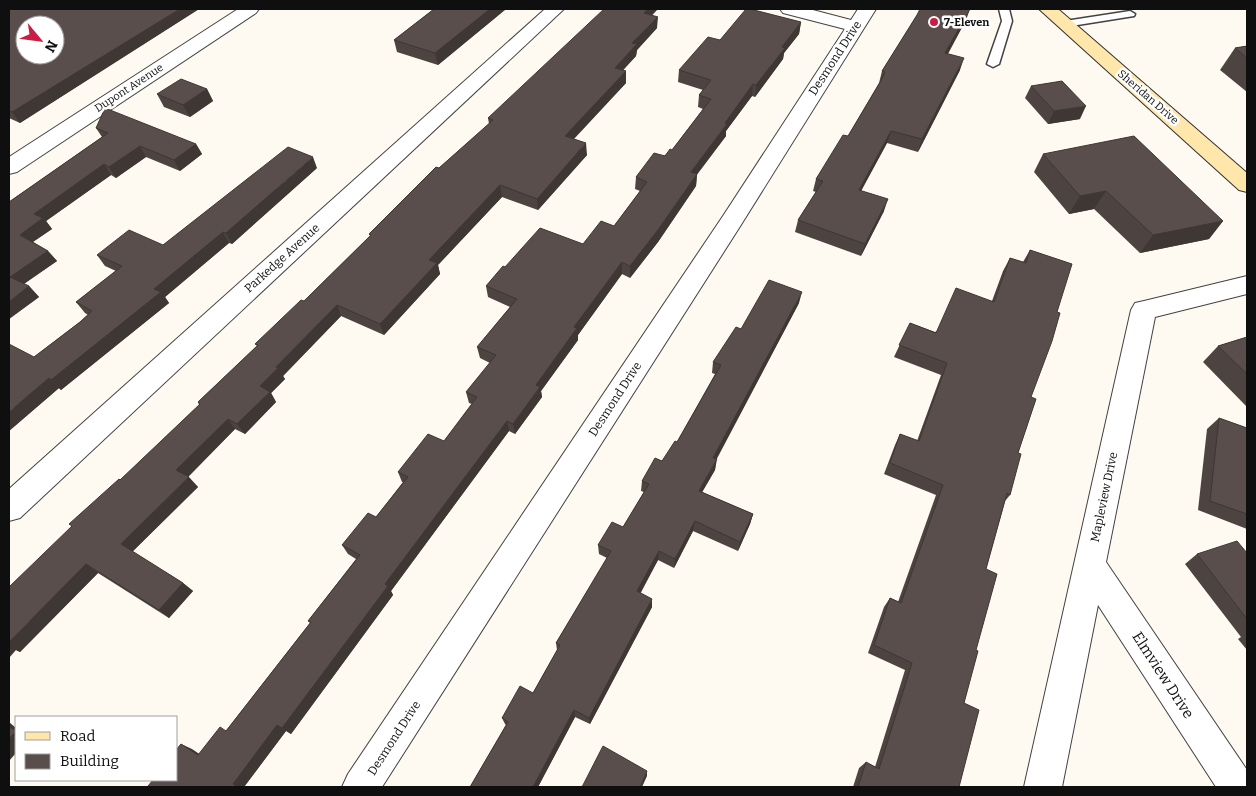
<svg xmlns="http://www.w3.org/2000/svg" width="1256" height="796" font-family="Bitter,serif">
<rect width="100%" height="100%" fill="#fffaf1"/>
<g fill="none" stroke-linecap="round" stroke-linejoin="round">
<defs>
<g id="lane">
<path d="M999,9H1009L1012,21L999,64L993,67L987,64L1002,21Z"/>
<path d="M1130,11L1135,14L1134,16L1065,27L1060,24L1065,21Z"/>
</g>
<g id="street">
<path d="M238,9H259L256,13L17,172L9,174V157Z"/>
<path d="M545,9H564L20,518L9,521V489Z"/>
<path d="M780,9H809L851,20L858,9H876L739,228L382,787H342L348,774L723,216L845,29L783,13Z"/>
<path d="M1247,276V294L1155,317L1106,562L1247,770V787H1216L1098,605L1062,787H1024L1131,310L1135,303L1144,301Z"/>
</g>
<path id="secondary" d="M1039,9H1058L1247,173V192L1239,190Z"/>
</defs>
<use href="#lane" stroke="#424242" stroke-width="3"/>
<use href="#street" stroke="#424242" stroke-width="2"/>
<use href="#secondary" stroke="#313131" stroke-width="2"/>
<use href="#lane" fill="#fff" fill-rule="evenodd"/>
<use href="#street" fill="#fff" fill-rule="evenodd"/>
<use href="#secondary" fill="#ffe7ac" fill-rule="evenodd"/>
</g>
<g fill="#4d4340">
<path d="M9,9H199L20,123L9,118Z"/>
<path d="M434,9H506L438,65L397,52L394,40Z"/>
<path d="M652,15L657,28L637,50L636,56L623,70L626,71V83L574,139L587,155L538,210L502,197L438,265L440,274L384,335L341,316L283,376L285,379L271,393L276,402L245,434L235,429L188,477L198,487L132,552L183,583L193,591L169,618L98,573L20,652L16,650L72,527L199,405L198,402L257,346L255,344L304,301L370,236L369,234L439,168L489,124L488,118Z"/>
<path d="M917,15L966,20L948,54L960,70L918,152L887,143L861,191L884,211L861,256L795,232L798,220L816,192L813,191L816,179L848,136L879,83L882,71Z"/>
<path d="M801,22L799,34L784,53L783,59L755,97L752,96L726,131V136L697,174L696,186L658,242L630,278L622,274L578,335V340L541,391L542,397L515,434L509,431L391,591L393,595L291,734L286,731L244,787H150L181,744L199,754L226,731L310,623L308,621L356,559L348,554L342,545L376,517L403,482H402L398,472L444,441L472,404L469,403L466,392L490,363L480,358L477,347L510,307L488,297L486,286L505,267L583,244L614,226L640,191L635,189L636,177L672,150L703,109L698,107L699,95L703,90L678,82L679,70L720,40Z"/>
<path d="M1247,46V92L1220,70L1235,48Z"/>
<path d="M1031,86L1080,119L1048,124L1025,98Z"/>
<path d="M207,89L213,101L190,117L164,107L157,94Z"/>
<path d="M96,128L196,144L202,154L180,171L146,157L116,178L111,175L46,221L52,229L33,242L48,251L57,261L24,284L29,286L39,297L9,319V202L102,137Z"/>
<path d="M1043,154L1223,221L1209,239L1140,253L1094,209L1069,214L1034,172Z"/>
<path d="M317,168L232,244L229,243L165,297L169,303L61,390L59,388L9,431L34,357L80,322L88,315L85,313L76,302L116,271L105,266L97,255L163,245Z"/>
<path d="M1030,250L1031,397L1018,453L1010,495L1005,501L986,569L976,650L964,703L959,787H853L859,768L866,762L875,767L905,670L868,653L884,607L890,598L898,602L936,495L884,474L895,445L900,434L917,441L941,375L894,357L910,323L935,332L992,301L1003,271L1010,258L1023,262Z"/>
<path d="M799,303L716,459L715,470L702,492L753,514L750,524L738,551L693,531L674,568L658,560L640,593L652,607L590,724L575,717L538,787H470L506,725L505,724L502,718L533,693L557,650L556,643L607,558L599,554L598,545L623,527L644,492L641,491L642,481L662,461L677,442L715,374L712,373L713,362L741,329Z"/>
<path d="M1247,337V407L1203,362L1218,346Z"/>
<path d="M1219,418L1247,428V529L1198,510L1207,429Z"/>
<path d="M1247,553V650L1238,639L1241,637L1185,564L1197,554Z"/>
</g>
<g fill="#3e3734">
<path d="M180,9H199L20,123L12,112Z"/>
<path d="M490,9H506L438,65L435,53Z"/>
<path d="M648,9H658L644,24V13Z"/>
<path d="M970,9L966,20L941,65L945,53Z"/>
<path d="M658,17L657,28L637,50L636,56L615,79V68L632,43Z"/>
<path d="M801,22L799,34L784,53L783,59L755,97L756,85L782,47Z"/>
<path d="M964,58L960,70L918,152L922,139Z"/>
<path d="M626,71V83L566,147L565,136Z"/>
<path d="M753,84L752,96L726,131V136L690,184L691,172L725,123Z"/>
<path d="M207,89L213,101L190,117L183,105Z"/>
<path d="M1086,106L1080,119L1048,124L1054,111Z"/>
<path d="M891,131L887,143L855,202L859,190Z"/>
<path d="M586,143L587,155L538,210L537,199Z"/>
<path d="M196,144L202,154L180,171L174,160Z"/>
<path d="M140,146L146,157L116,178L109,167Z"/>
<path d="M313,157L317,168L232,244L226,233Z"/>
<path d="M104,164L111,175L46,221L52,229L28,245L20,235L34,214Z"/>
<path d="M697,174L696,186L658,242L630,278V266Z"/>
<path d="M500,185L502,197L438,265L440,274L384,335L380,324L429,260Z"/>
<path d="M1106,191L1094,209L1069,214L1080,196Z"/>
<path d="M888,199L884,211L861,256L865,244Z"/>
<path d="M1223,221L1209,239L1140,253L1153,235Z"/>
<path d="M223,232L229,243L165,297L169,303L61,390L51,380L154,289Z"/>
<path d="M48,251L57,261L19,287L10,277Z"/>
<path d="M622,262V274L578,335V340L541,391L542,397L515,434L513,424L536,385L574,327Z"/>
<path d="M29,286L39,297L9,319V302Z"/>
<path d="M802,292L799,303L712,468L717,459L715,470L697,501L699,491L713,458Z"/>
<path d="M337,305L341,316L283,376L285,379L271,393L276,402L245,434L237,424L260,386L276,367Z"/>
<path d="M49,378L59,388L9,431V412Z"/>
<path d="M228,419L235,429L185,480L176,470Z"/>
<path d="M507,421L509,431L391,591L393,595L291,734L282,728L385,584Z"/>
<path d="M189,477L198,487L131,553L121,544Z"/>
<path d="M753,514L750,524L738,551L740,542Z"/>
<path d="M695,521L693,531L674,568L675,559Z"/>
<path d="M659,551L658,560L637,600V591Z"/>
<path d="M86,564L98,573L20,652L16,650L9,658V642Z"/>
<path d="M183,583L193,591L169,618L159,610Z"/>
<path d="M652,599V607L590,724L589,718Z"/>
<path d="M574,710L575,717L538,787H533Z"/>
<path d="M9,722L16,728V753L9,761Z"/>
<path d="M277,725L286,731L244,787H238L233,784Z"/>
<path d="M181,744L192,749L208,760L198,755Z"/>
<path d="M647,771V776L642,787H640Z"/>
</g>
<g fill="#594e4b" stroke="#3e3734" fill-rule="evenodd">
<path d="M9,9H180L12,112L9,111ZM25,25H55V55H25Z"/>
<path d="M434,9H490L435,53L394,40Z"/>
<path d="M604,9H648L644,13L658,17L632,43L637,44L615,68L626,71L565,136L586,143L537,199L500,185L429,260L437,263L380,324L337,305L276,367L278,368L260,386L270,392L237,424L228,419L176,470L189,477L121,544L183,583L159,610L86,564L9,642V587L72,526L69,524L119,479L120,480L200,404L198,402L258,345L255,344L301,300L304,301L371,235L369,234L436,167L439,168L493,120L488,118Z"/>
<path d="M746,9H750L801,22L782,47L785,48L756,85L753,84L725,123L727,124L691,172L697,174L658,230L630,266L622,262L574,327L577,328L536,385L540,387L513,424L507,421L385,584L388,586L282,728L277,725L233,784L238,787H150L148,786L153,780H176V750L181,744L198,755L220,727L226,731L311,622L308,621L360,555L342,545L368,513L376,517L408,477L398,472L428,434L444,441L477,397L466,392L496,355L477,347L517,299L486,286L503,266L505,267L540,228L583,244L601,221L614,226L647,182L636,177L654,153L665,156L670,149L672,150L711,99L699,95L711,80L679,70L708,37L720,40Z"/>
<path d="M920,9H970L945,53L964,58L922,139L891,131L859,190L888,199L865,244L798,220L823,181L816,179L843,135L848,136L882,79L885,72L882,71L917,15Z"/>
<path d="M1247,46V58L1235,48Z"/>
<path d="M181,79L207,89L183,105L157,94Z"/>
<path d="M1062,81L1086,106L1054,111L1031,86Z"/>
<path d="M105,108L196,144L174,160L140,146L109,167L104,164L34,214L43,218L20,235L48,251L10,277L29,286L9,302V202L108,133L96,128Z"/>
<path d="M1134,136L1223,221L1153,235L1106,191L1080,196L1043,154Z"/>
<path d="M288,147L313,157L226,233L223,232L154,289L161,292L51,380L49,378L9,412V344L34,357L80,322L92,311L76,302L122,266L97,255L129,230L163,245Z"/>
<path d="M1030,250L1072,264L1057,312L1060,313L1052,341L1031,397L1036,399L1018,453L1021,454L1010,495L1007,493L986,569L997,574L976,650L978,651L964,703L979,710L959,787H858L866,762L879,769L912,663L874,645L890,598L901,603L943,485L890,463L900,434L919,441L947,363L899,345L910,323L936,333L956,288L994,302L1010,258L1026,263Z"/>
<path d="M769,280L802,292L713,458L717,459L699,491L753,514L740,542L695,521L675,559L659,551L637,591L652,599L589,718L574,710L533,787H470L508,722L502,718L520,686L533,693L560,645L556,643L611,551L598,545L612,522L623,527L649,484L642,481L655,458L662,461L675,441L677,442L721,365L713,362L736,327L741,329Z"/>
<path d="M1247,337V374L1218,346Z"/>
<path d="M1219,418L1247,428V514L1210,501Z"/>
<path d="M1237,541L1247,553V619L1197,554Z"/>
<path d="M9,727L16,731L9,739Z"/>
<path d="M603,746L647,771L640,787H582Z"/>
</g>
<circle fill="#c81e45" stroke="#fff" stroke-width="2" cx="934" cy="22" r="5"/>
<g text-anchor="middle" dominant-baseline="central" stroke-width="5" stroke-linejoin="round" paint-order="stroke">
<g font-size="11" font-weight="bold" fill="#0f0f0f" stroke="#fff" text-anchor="start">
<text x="944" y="22">7-Eleven</text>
</g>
<g font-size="11" fill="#0f0f0f" stroke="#fff">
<text transform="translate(129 88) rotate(-33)">Dupont Avenue</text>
<text transform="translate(1148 97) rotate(41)">Sheridan Drive</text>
</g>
<g font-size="12" fill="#0f0f0f" stroke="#fff">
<text transform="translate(835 58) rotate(-57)">Desmond Drive</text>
<text transform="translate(282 258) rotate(-42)">Parkedge Avenue</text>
<text transform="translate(615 399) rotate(-57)">Desmond Drive</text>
<text transform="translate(1104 497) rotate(-78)">Mapleview Drive</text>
<text transform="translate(394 738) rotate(-57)">Desmond Drive</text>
</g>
<g font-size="15" fill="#0f0f0f" stroke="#fff">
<text transform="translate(1163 675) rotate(57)">Elmview Drive</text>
</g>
</g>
<rect width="1256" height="796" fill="none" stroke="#0f0f0f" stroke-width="20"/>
<rect x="15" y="716" width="162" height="65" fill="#ffffff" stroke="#9f9f9f"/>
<rect x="25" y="732" width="25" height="8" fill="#ffe7ac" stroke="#9f9f9f"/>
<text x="60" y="741" font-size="15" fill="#0f0f0f">Road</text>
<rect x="25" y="754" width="25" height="15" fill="#594e4b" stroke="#9f9f9f"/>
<text x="60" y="766" font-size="15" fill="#0f0f0f">Building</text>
<g transform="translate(40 40) rotate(119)"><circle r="24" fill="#ffffff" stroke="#9f9f9f"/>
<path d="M0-4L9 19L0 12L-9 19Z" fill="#c81e45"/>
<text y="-8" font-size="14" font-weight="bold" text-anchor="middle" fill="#0f0f0f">N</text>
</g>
</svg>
